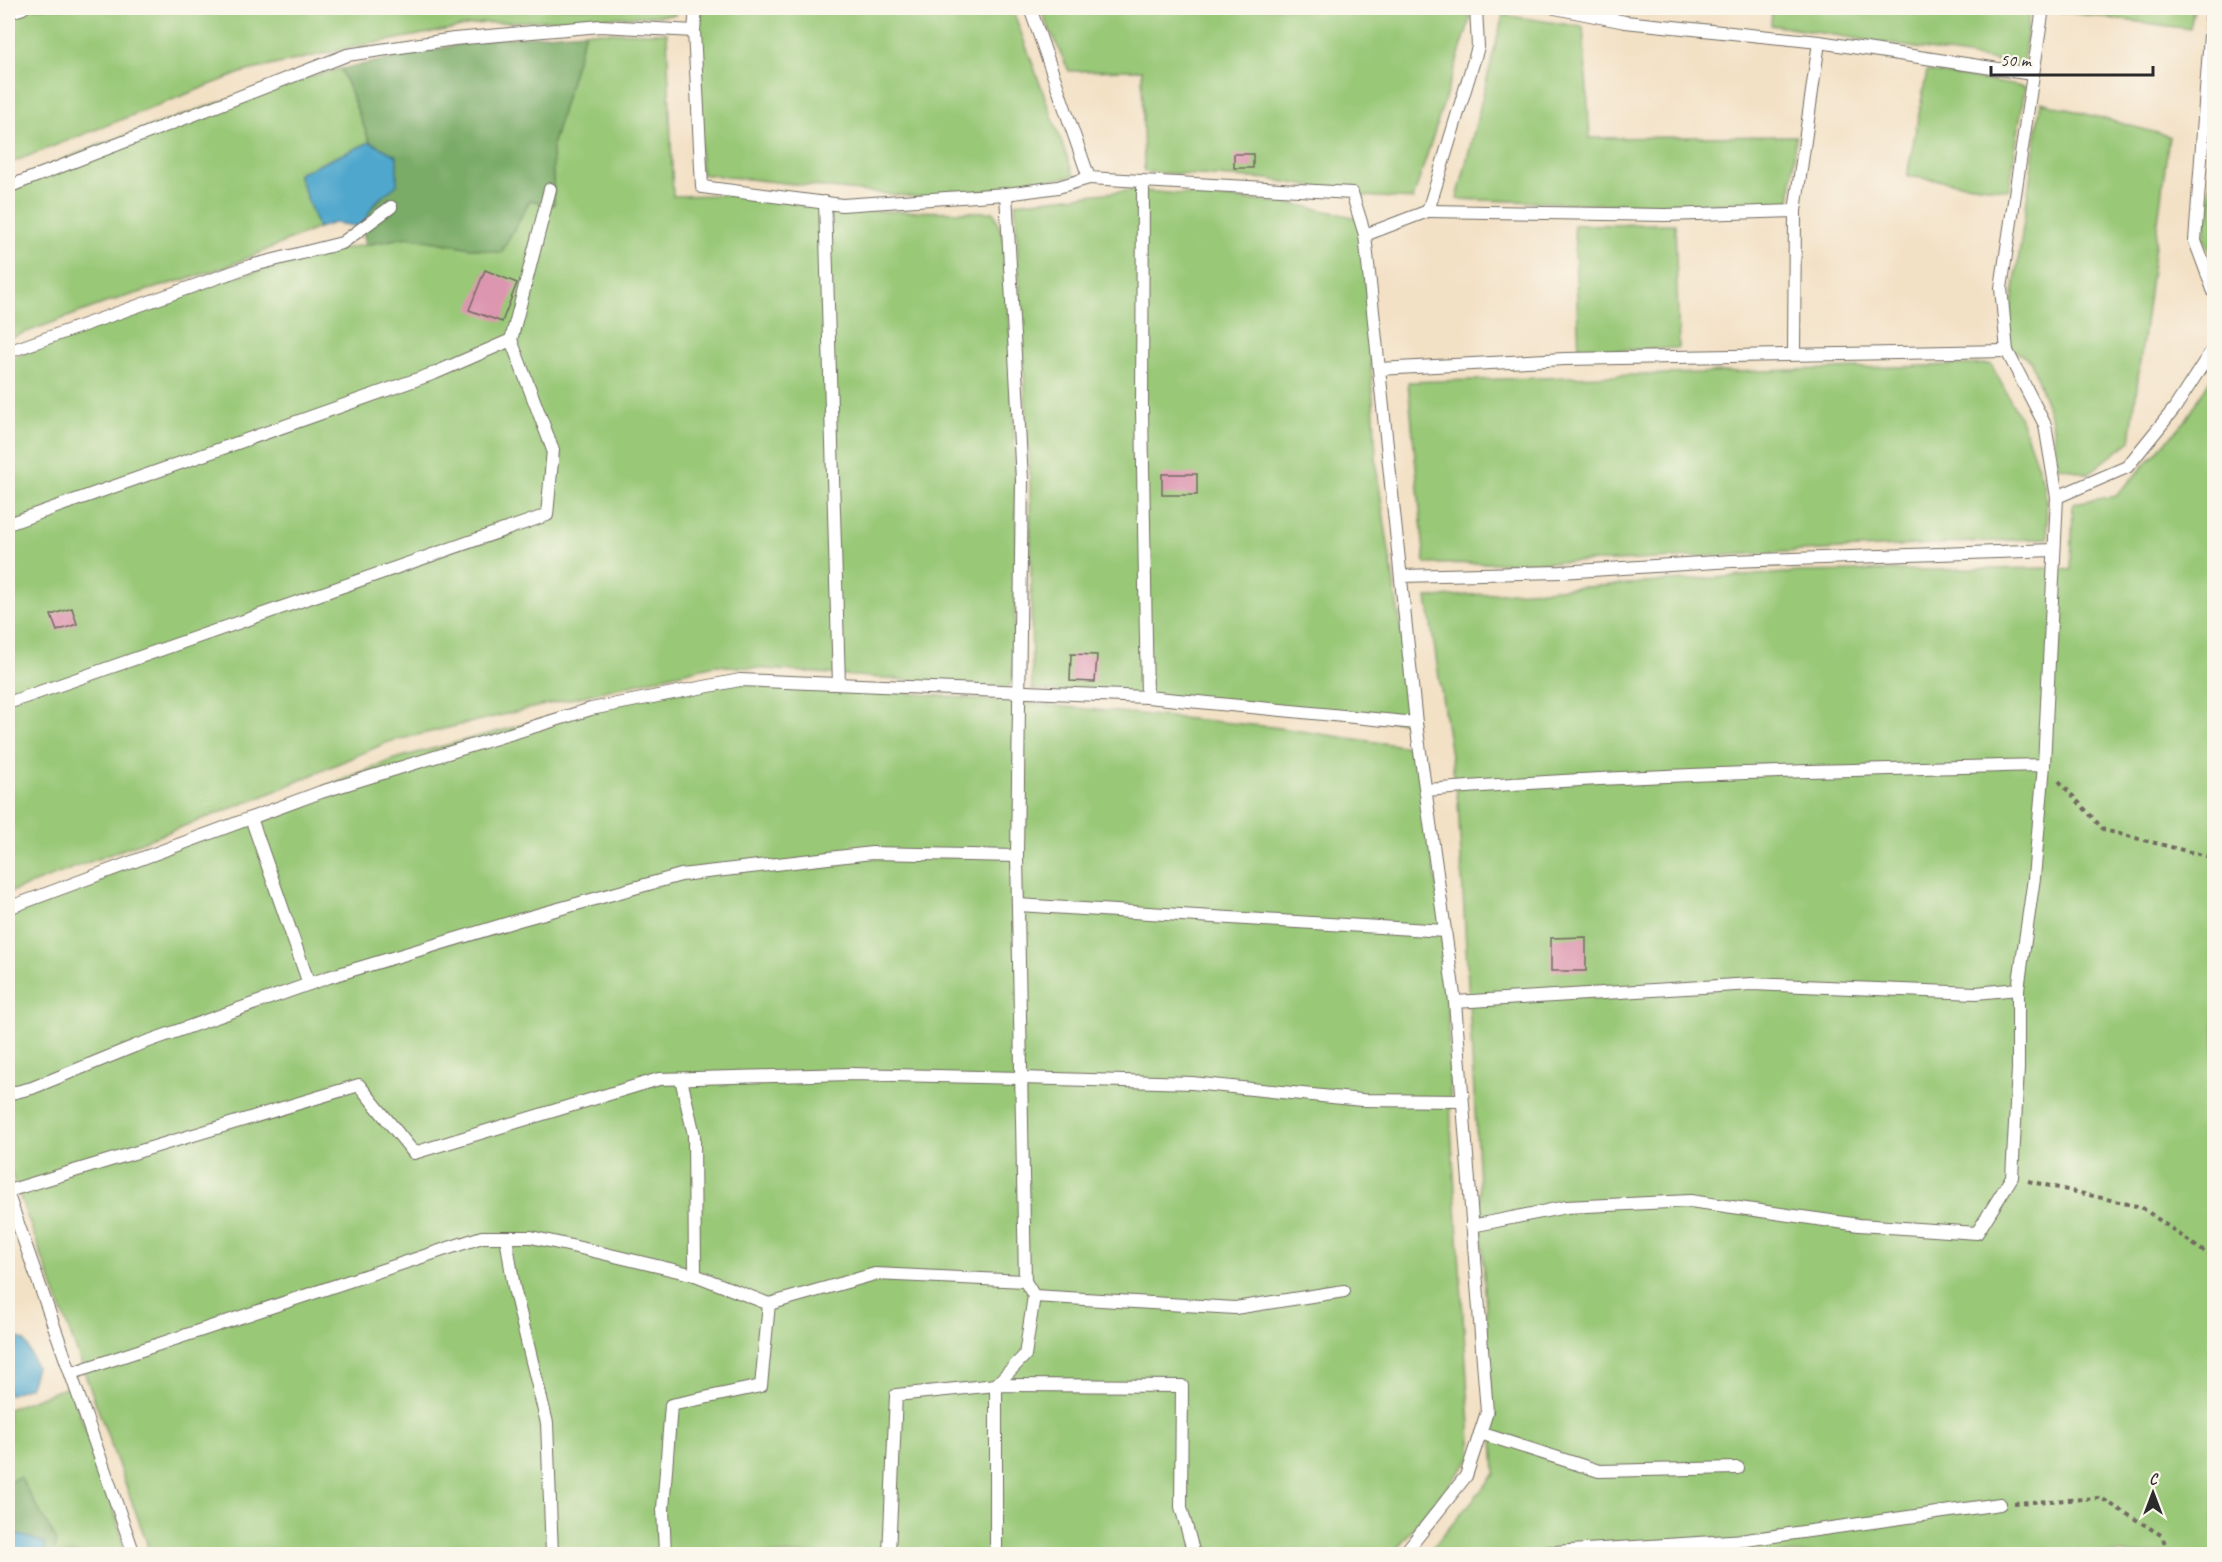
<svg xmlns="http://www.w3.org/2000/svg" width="2222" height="1562" font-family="Caveat,sans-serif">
<rect width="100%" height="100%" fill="#fbf7ec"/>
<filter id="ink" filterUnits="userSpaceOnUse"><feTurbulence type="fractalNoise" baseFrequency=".0167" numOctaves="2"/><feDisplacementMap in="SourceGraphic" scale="12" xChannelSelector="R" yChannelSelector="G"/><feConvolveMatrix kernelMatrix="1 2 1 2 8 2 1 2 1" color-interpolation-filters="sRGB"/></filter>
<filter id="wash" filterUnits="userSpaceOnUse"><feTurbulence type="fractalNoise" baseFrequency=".008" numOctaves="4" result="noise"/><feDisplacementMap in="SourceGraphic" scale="24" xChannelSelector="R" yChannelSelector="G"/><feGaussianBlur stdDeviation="1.35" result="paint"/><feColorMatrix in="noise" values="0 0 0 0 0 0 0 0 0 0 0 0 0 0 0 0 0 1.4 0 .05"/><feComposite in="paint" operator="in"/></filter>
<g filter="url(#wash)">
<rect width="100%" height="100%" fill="#f3e1c6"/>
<g fill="#99c877" stroke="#627a51" stroke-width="1.5">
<path d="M27,8H675L676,15L483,23L349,48L243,72L8,164V15Z"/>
<path d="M695,8H1012L1074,176L934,199L701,174Z"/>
<path d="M1040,8H1451L1471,17L1413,199L1363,196L1269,179L1144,172L1142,70L1069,71Z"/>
<path d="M1772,8H2030L2023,65L1771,25Z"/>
<path d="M2057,8H2194L2190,29L2057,11Z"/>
<path d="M1503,15L1583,27L1590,138L1796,136L1790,204H1592L1457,199Z"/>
<path d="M585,32L667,33L673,196L759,194L840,211L994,212L1005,243L1013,392L1017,541L1013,682L1007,688L715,665L388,742L266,795L8,893V359L224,280L332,251L407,237L501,253L530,200L554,205L552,146Z"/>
<path d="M341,69L370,142L298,174L318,228L226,267L108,302L8,339V183L93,147L257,89Z"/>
<path d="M1927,71L2025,87L2009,190L1907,176Z"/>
<path d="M2041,102L2169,136L2130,441L2088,474L2058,466L2052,420L2031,361L2006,345Z"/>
<path d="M2214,155V260L2204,239Z"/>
<path d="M1133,190L1294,204L1363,219L1377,472L1415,723L1032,689L1030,481L1015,203Z"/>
<path d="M1675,224L1679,348L1579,352L1574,225Z"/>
<path d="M1991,364L2022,422L2045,487L2048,538L1617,561L1425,564L1408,382Z"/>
<path d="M2214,373V1554H1427L1495,1474L1458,802L1427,598L1799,572L2045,568L2071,570L2073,503L2116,496L2187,419Z"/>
<path d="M725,678L1025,703L1273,727L1416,748L1446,945L1451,1127L1472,1457L1392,1554H148L147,1543L8,1164V915L394,759L590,707Z"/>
<path d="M70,1386L113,1504L126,1554H54L56,1540L19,1477L8,1482V1409Z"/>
</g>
<g fill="#7aac68" stroke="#526c4a" stroke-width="1.5">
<path d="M585,32L552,146L554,205L530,200L501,253L407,237L365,245C359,214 374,202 397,185V156L370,142L341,69L481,40Z"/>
<path d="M20,1477L56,1540L54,1554H8V1482Z"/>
</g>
<g fill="#50a7cd" stroke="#3e697c" stroke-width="1.5">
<path d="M370,142L397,156V185L375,202L361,227L334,223L318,228L298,174Z"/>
<path d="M11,1334L25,1341L36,1367L30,1387L8,1395V1345Z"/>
<path d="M8,1531L45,1543L46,1554H8Z"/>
</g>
<g id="blocks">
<g fill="#dd96b0">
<rect x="1234" y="154" width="19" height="14"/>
<path d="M485,270L517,283L502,322L469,310Z"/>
<rect x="1162" y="474" width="35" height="21"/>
<path d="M72,608L77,624L57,631L51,615Z"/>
<path d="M1071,654L1097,655L1095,682L1070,681Z"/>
<path d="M1586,937V971H1551V938Z"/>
</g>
</g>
</g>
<g filter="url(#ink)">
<use href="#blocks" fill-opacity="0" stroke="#716b61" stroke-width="1.5"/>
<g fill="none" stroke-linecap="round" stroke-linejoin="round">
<defs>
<g id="lane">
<path d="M1030,8L1089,178L1352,193L1365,235"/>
<path d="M1555,8L1625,22L1819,42L2032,74"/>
<path d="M2043,8L2001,288L2007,351L2045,425L2057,497"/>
<path d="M2212,8L2195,241L2214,292"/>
<path d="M8,13L23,8"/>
<path d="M694,31L696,8"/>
<path d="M1143,182L1142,409L1147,697"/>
<path d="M8,187L347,55L454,39L601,26L694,31L702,187L842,205L1006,194L1058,187L1089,178"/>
<path d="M1006,194L1022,480L1017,856L1025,1281L1034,1296L1235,1308L1344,1291"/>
<path d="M825,202L839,684"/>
<path d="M1428,211L1665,215L1795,211L1794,353"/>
<path d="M1795,211L1819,42"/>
<path d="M8,352L250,266L342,243L391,207"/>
<path d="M1379,369L1565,359L2007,351"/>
<path d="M8,524L435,373L511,340L550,189"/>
<path d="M1401,576L1561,572L1732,561L2054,550"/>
<path d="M8,703L547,515L553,450L511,340"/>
<path d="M1426,790C1631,774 1838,770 2044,765L2057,497L2127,467L2174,409L2214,347"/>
<path d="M251,818L309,984"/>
<path d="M1018,905L1445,931"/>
<path d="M8,908L321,792L591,709L740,680L1147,697L1416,723"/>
<path d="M1455,1002L1752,984L1976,993L2018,989L2034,878L2044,765"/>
<path d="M681,1079L694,1135L695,1275"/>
<path d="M8,1094L32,1088L135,1046L329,977L519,920L681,875L872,853L1017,856"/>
<path d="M8,1191L359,1085L414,1153L659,1079L851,1074L1021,1078L1192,1083L1362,1100L1462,1101"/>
<path d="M8,1195L134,1554"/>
<path d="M1472,1226L1566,1207L1690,1201L1859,1225L1977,1233L2012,1177L2018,1069V989"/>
<path d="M506,1237L514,1288L547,1423L552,1554"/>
<path d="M769,1304L875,1274L1025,1281"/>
<path d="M72,1373L482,1237H531L585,1249L695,1275L769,1304L761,1386L671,1405L663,1509L665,1554"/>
<path d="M1480,1433L1599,1471L1738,1468"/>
<path d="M889,1554L896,1395L996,1385L1182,1386L1181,1507L1194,1554"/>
<path d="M996,1554V1385L1025,1355L1034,1296"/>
<path d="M1404,1554L1466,1476L1487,1412L1455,1002L1416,723L1365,235L1428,211L1478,47L1476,8"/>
<path d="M1522,1554L1746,1540L2000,1504"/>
</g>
</defs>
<use href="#lane" stroke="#716b61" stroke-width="14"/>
<g stroke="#716b61" stroke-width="4" stroke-dasharray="4.5 4.5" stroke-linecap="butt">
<path d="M2059,781L2104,830L2214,858"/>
<path d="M2028,1181L2141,1207L2214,1259"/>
<path d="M2014,1503L2101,1498L2161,1535L2170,1554"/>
</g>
<use href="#lane" stroke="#fff" stroke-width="12"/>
</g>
</g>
<rect width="2222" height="1562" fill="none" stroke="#fbf7ec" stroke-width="30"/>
<g transform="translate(2153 1493)" stroke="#fbf7ec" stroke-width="4.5" paint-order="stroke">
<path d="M0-4.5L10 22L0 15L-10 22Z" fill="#2b2b2b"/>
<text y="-9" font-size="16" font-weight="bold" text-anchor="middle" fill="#2b2b2b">С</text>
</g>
<path d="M1991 66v9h162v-9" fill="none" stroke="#2b2b2b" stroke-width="3"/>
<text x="2000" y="66" font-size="18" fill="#2b2b2b" stroke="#fbf7ec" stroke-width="4.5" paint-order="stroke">50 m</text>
</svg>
